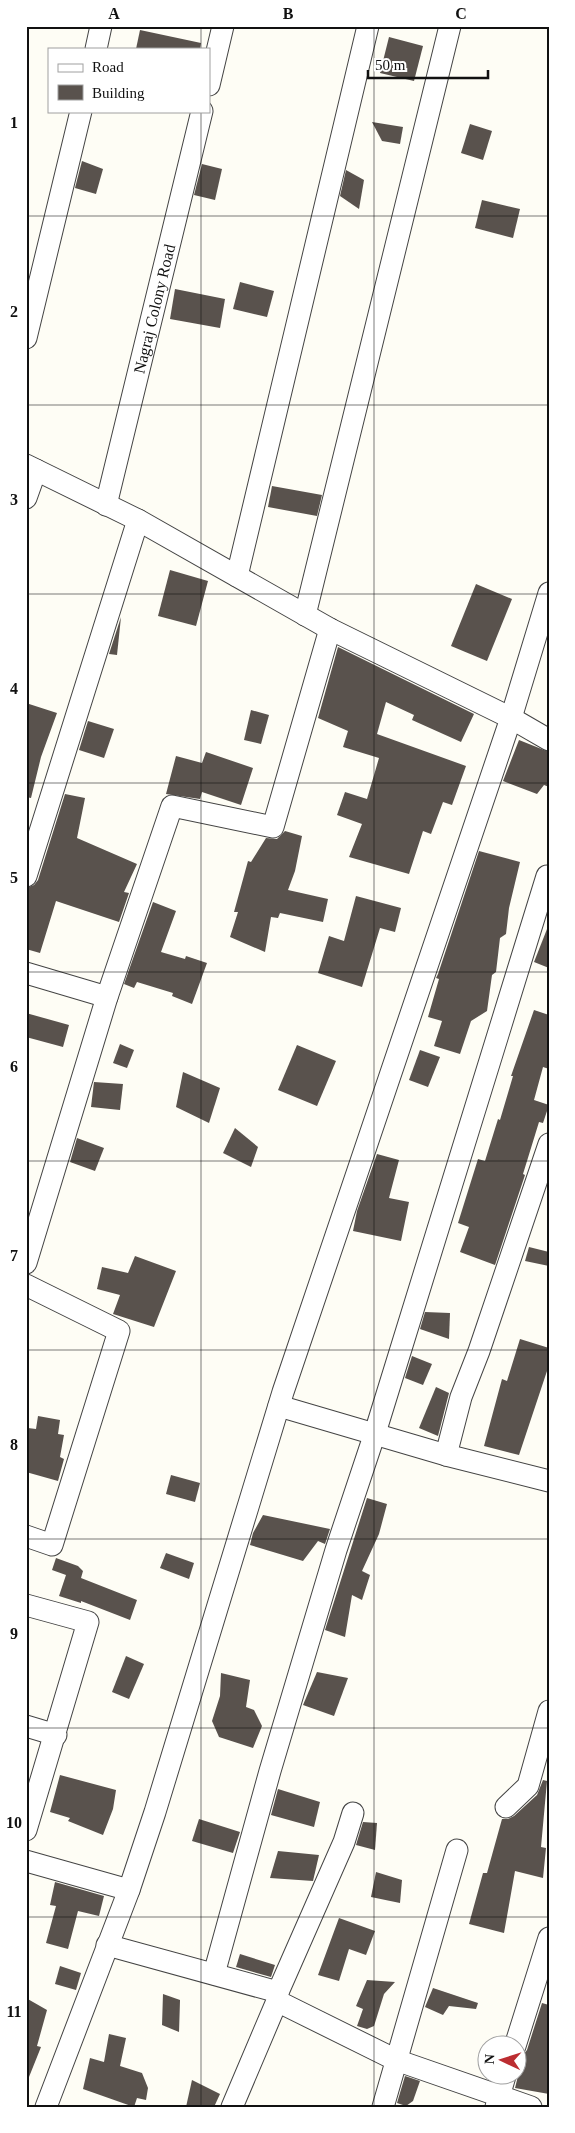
<svg xmlns="http://www.w3.org/2000/svg" width="575" height="2133" font-family="'Times New Roman',serif">
<rect width="100%" height="100%" fill="#fefdf5"/>
<g fill="#59524d">
<path d="M140,30L201,43L200,49H136Z"/>
<path d="M389,37L423,46L414,81L380,73Z"/>
<path d="M372,122L403,127L400,144L382,141Z"/>
<path d="M470,124L492,131L483,160L461,153Z"/>
<path d="M82,161L103,169L96,194L75,188Z"/>
<path d="M202,164L222,169L215,200L194,195Z"/>
<path d="M346,170L364,180L359,209L340,196Z"/>
<path d="M482,200L520,209L513,238L475,228Z"/>
<path d="M240,282L274,291L267,317L233,309Z"/>
<path d="M175,289L225,299L220,328L170,319Z"/>
<path d="M272,486L322,495L317,516L268,507Z"/>
<path d="M170,570L208,581L196,626L158,616Z"/>
<path d="M476,584L512,599L487,661L451,646Z"/>
<path d="M121,617L117,655L109,654Z"/>
<path d="M338,647L474,714L461,742L412,720L414,715L386,702L377,734L466,766L452,805L443,802L431,834L423,831L409,874L349,857L362,824L337,815L345,792L367,799L379,758L343,747L348,731L318,718Z"/>
<path d="M26,703L57,713L41,757L31,798L26,797Z"/>
<path d="M251,710L269,715L261,744L244,740Z"/>
<path d="M88,721L114,729L104,758L79,750Z"/>
<path d="M519,740L549,752V787L544,785L537,794L503,781Z"/>
<path d="M206,752L253,768L241,805L202,792L200,799L166,794L176,756L202,763Z"/>
<path d="M65,794L85,798L77,838L137,864L124,892L129,893L119,922L56,901L40,953L26,949V888L34,885L38,880Z"/>
<path d="M285,831L302,836L295,871L288,890L328,899L323,922L280,913L278,918L271,917L265,952L230,937L238,912H234L248,861L251,862L266,838L277,839Z"/>
<path d="M479,851L520,862L509,908L506,934L500,938L496,972L492,975L487,1011L471,1021L460,1054L434,1046L442,1021L428,1017L439,979L436,978L438,974Z"/>
<path d="M356,896L401,908L395,932L380,928L362,987L318,973L329,936L344,941Z"/>
<path d="M153,902L176,911L161,952L185,959L186,956L207,963L192,1004L172,996L173,993L137,982L134,988L124,984Z"/>
<path d="M549,924V968L534,962Z"/>
<path d="M534,1010L549,1015V1069L543,1067L534,1100L549,1105L543,1123L539,1122L523,1174L525,1175L495,1265L460,1252L469,1227L458,1223L478,1159L485,1161L498,1119L500,1120L513,1076H511Z"/>
<path d="M26,1013L69,1025L63,1047L26,1037Z"/>
<path d="M120,1044L134,1050L127,1068L113,1063Z"/>
<path d="M297,1045L336,1061L317,1106L278,1090Z"/>
<path d="M420,1050L440,1057L428,1087L409,1080Z"/>
<path d="M183,1072L220,1088L209,1123L176,1107Z"/>
<path d="M94,1082L123,1084L120,1110L91,1107Z"/>
<path d="M235,1128L258,1147L251,1167L223,1153Z"/>
<path d="M77,1138L104,1148L95,1171L70,1162Z"/>
<path d="M377,1154L399,1160L389,1198L409,1202L401,1241L353,1231L357,1211Z"/>
<path d="M529,1247L549,1252V1266L525,1261Z"/>
<path d="M135,1256L176,1271L154,1327L113,1314L120,1295L97,1289L102,1267L128,1273Z"/>
<path d="M425,1312L450,1313L449,1339L420,1329Z"/>
<path d="M520,1339L549,1348V1365L519,1455L484,1446L502,1379L507,1381Z"/>
<path d="M412,1356L432,1364L423,1385L405,1378Z"/>
<path d="M436,1387L449,1393L438,1436L419,1428Z"/>
<path d="M38,1416L60,1420L58,1434L64,1435L60,1457L64,1459L58,1481L26,1472L28,1428L36,1429Z"/>
<path d="M171,1475L200,1483L195,1502L166,1494Z"/>
<path d="M367,1498L387,1504L379,1534L362,1571L370,1575L362,1600L352,1595L345,1637L325,1630Z"/>
<path d="M263,1515L330,1529L325,1544L318,1541L303,1561L250,1545L253,1533Z"/>
<path d="M166,1553L194,1563L189,1579L160,1568Z"/>
<path d="M56,1558L78,1566L83,1571L81,1578L137,1600L130,1620L81,1601V1603L59,1596L66,1575L52,1570Z"/>
<path d="M126,1656L144,1664L129,1699L112,1692Z"/>
<path d="M317,1672L348,1678L334,1716L303,1705Z"/>
<path d="M221,1673L250,1680L246,1707L254,1710L262,1726L253,1748L219,1737L212,1721L220,1696Z"/>
<path d="M60,1775L116,1790L113,1809L103,1835L68,1821L70,1818L50,1812Z"/>
<path d="M543,1780L547,1781L541,1847L546,1848L543,1878L515,1871L504,1933L469,1924L483,1873H487L502,1819H508L514,1816L537,1795Z"/>
<path d="M278,1789L320,1802L314,1827L271,1815Z"/>
<path d="M199,1819L240,1832L233,1853L192,1841Z"/>
<path d="M363,1822L377,1823L375,1850L356,1845Z"/>
<path d="M278,1851L319,1855L313,1881L270,1878Z"/>
<path d="M376,1872L402,1880L400,1903L371,1897Z"/>
<path d="M55,1882L104,1896L99,1916L78,1911L68,1949L46,1943L56,1906L50,1905Z"/>
<path d="M339,1918L375,1931L366,1955L349,1949L339,1981L318,1975Z"/>
<path d="M240,1954L275,1965L271,1977L236,1967Z"/>
<path d="M60,1966L81,1973L76,1990L55,1984Z"/>
<path d="M367,1980L395,1982L384,1994L374,2026L367,2029L357,2026L363,2009L356,2006Z"/>
<path d="M433,1988L478,2003L476,2009L449,2006L443,2015L425,2007Z"/>
<path d="M163,1994L180,2000L179,2032L162,2025Z"/>
<path d="M26,1998L47,2010L37,2046L41,2047L27,2082Z"/>
<path d="M542,2003L549,2005V2094L515,2088L518,2076V2058L523,2055L527,2050Z"/>
<path d="M109,2034L126,2038L120,2066L142,2073L148,2088L146,2100L137,2098L134,2107L83,2089L90,2058L104,2062Z"/>
<path d="M405,2076L420,2081L413,2101L406,2106L397,2103Z"/>
<path d="M192,2080L220,2094L214,2107H186Z"/>
</g>
<g fill="none" stroke-linecap="round" stroke-linejoin="round">
<defs>
<g id="minor">
<path d="M96,49L101,26"/>
<path d="M209,85L223,26"/>
<path d="M26,338L81,111"/>
<path d="M26,465L138,520L330,629L511,718L549,740"/>
<path d="M26,498L36,470"/>
<path id="s1" d="M106,505L202,111"/>
<path d="M237,576L368,26"/>
<path d="M305,615L450,26"/>
<path d="M26,876L138,520"/>
<path d="M26,973L107,997"/>
<path d="M26,1263L107,997L172,806L273,827L330,629"/>
<path d="M26,1285L119,1331L52,1545L26,1536"/>
<path d="M279,1406L446,1455L549,1481"/>
<path d="M446,1455L461,1397L479,1351L549,1144"/>
<path d="M26,1605L88,1622L26,1830"/>
<path d="M26,1726L56,1735"/>
<path d="M506,1807L528,1786L549,1711"/>
<path d="M26,1861L129,1890"/>
<path d="M107,1945L278,1992L277,2001L396,2060L531,2107"/>
<path d="M214,1974L270,1771L336,1550L375,1433L547,876"/>
<path d="M278,1992L344,1842L353,1813"/>
<path d="M515,2046L549,1938"/>
<path d="M46,2107L129,1890L155,1812L283,1392L511,718L549,593"/>
<path d="M232,2107L277,2001"/>
<path d="M383,2107L457,1850"/>
<path d="M496,2107L505,2076"/>
</g>
</defs>
<use href="#minor" stroke="#444" stroke-width="23"/>
<use href="#minor" stroke="#fff" stroke-width="21"/>
</g>
<path fill="none" stroke="#111" stroke-width="1" stroke-opacity="0.55" d="M201,26V49M374,26V2107M201,111V2107M26,216H549M26,405H549M26,594H549M26,783H549M26,972H549M26,1161H549M26,1350H549M26,1539H549M26,1728H549M26,1917H549"/>
<g text-anchor="middle" dominant-baseline="central" stroke-width="5" stroke-linejoin="round" paint-order="stroke">
<g font-size="16" fill="#111" stroke="#fff">
<text stroke="none"><textPath href="#s1" startOffset="202">Nagraj Colony Road</textPath></text>
</g>
</g>
<rect width="575" height="2133" fill="none" stroke="#ffffff" stroke-width="55"/>
<rect x="48" y="48" width="162" height="65" fill="#ffffff" stroke="#a0a0a0"/>
<rect x="58" y="64" width="25" height="8" fill="#ffffff" stroke="#a0a0a0"/>
<text x="92" y="72" font-size="15" fill="#111111">Road</text>
<rect x="58" y="85" width="25" height="15" fill="#59524d" stroke="#a0a0a0"/>
<text x="92" y="98" font-size="15" fill="#111111">Building</text>
<g transform="translate(502 2060) rotate(274)"><circle r="24" fill="#ffffff" stroke="#a0a0a0"/>
<path d="M0-4L9 19L0 12L-9 19Z" fill="#bc2d31"/>
<text y="-8" font-size="14" font-weight="bold" text-anchor="middle" fill="#111111">N</text>
</g>
<path d="M368 70v8h120v-8" fill="none" stroke="#111111" stroke-width="2.5"/>
<text x="375" y="70" font-size="15" fill="#111111" stroke="#ffffff" stroke-width="4" paint-order="stroke">50 m</text>
<rect x="28" y="28" width="520" height="2078" fill="none" stroke="#111" stroke-width="2"/>
<g font-size="16" text-anchor="middle" font-weight="bold" fill="#111">
<text x="114" y="19">A</text>
<text x="288" y="19">B</text>
<text x="461" y="19">C</text>
<text x="14" y="128">1</text>
<text x="14" y="317">2</text>
<text x="14" y="505">3</text>
<text x="14" y="694">4</text>
<text x="14" y="883">5</text>
<text x="14" y="1072">6</text>
<text x="14" y="1261">7</text>
<text x="14" y="1450">8</text>
<text x="14" y="1639">9</text>
<text x="14" y="1828">10</text>
<text x="14" y="2017">11</text>
</g>
</svg>
